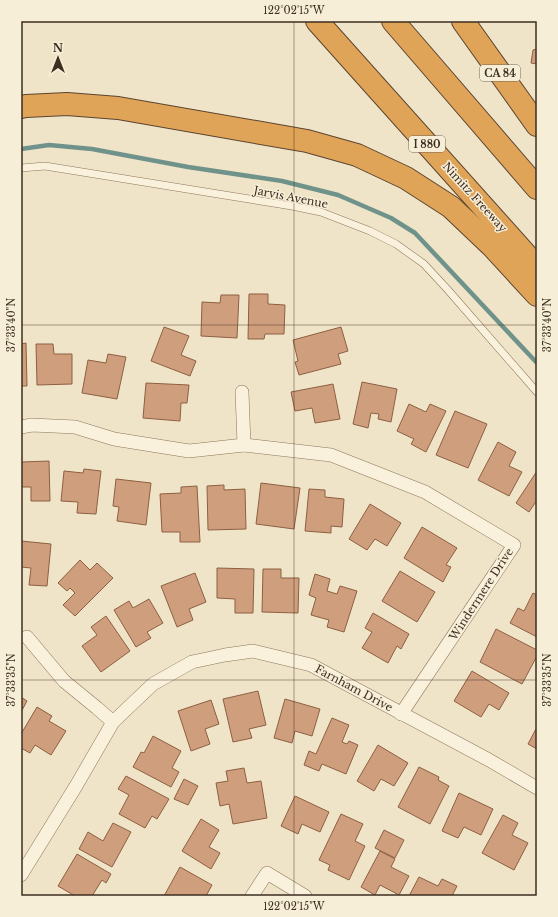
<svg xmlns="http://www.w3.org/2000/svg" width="558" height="917" font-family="'Libre Baskerville',serif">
<rect width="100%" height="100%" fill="#f0e4c8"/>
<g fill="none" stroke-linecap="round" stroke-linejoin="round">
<path stroke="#6f938a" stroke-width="4.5" d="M21,149L49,145L92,149L188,167L282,181L338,195L391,218L415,233L537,363"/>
</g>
<g fill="#cf9f7d" stroke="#8d5f41">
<path d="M537,49V64L531,63L533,50Z"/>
<path d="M249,294H268V304L285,305L284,334H265L264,339H248Z"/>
<path d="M221,295H239L237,338L201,336L202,302L220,303Z"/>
<path d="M164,327L189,336L181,355L196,361L190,376L151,361Z"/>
<path d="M341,327L348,351L338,354L341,364L299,375L295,362L298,361L293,340Z"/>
<path d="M26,343L27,386H21V344Z"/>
<path d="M36,344H53L54,354H72V384L37,385Z"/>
<path d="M108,354L126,357L117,399L82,393L88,360L106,363Z"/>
<path d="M362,382L397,389L391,422L378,419L379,414L371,413L368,428L353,424Z"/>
<path d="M146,383L189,385L187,403H181L180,421L143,418Z"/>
<path d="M333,384L340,419L315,423L312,408L295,411L291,392Z"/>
<path d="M409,404L426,412L430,404L446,411L426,452L411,444L414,439L397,431Z"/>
<path d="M455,411L487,424L468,468L436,455Z"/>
<path d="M498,442L516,452L509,466L522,472L509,496L478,480Z"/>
<path d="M49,461L50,501H31V487H21V462Z"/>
<path d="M84,469L101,471L96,514L77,513L78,502L61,501L64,471L83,473Z"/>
<path d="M537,471V500L529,512L516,503Z"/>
<path d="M116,479L151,483L146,525L117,521L119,507L113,506Z"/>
<path d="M261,483L300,488L294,529L256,524Z"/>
<path d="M224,485V490L245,489L246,529L208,530L207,486Z"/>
<path d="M197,486L200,542H180V532H162L160,494L181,493V487Z"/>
<path d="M309,489L325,490V497L344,499L342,527L331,526V533L305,531Z"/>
<path d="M370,504L401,523L387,546L375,539L367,550L349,539Z"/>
<path d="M422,527L457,548L446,565L451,567L443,582L404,558Z"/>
<path d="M21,541L51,544L47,586L29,585L31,568L21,567Z"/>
<path d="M80,560L90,570L97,563L113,578L75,616L63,605L75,593L70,588L67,591L58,583Z"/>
<path d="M217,568L254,569L253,613H235V599L217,598Z"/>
<path d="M263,569H281V578H299L298,613L262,612Z"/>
<path d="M400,571L435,592L417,622L382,601Z"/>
<path d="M195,573L206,602L189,609L193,620L177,627L161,586Z"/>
<path d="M315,574L330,579L327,591L337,594L340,586L357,591L344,632L327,627L329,620L311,615L316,598L309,595Z"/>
<path d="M533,593L537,595V637L510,623L518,608L524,611Z"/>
<path d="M149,599L163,623L147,632L151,638L136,647L114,610L129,601L133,608Z"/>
<path d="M373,613L409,634L401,649L397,646L388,663L362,648L372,632L365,628Z"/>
<path d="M106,616L130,651L101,672L82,646L97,635L91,627Z"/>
<path d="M496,629L537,650V656L522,684L480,662Z"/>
<path d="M472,671L509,693L499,710L489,704L481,717L454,701Z"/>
<path d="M258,691L266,725L249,729L252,738L233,742L223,699Z"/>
<path d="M21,697L27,701L21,712Z"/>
<path d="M285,699L320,709L312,736L295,731L292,743L274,738Z"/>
<path d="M211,700L219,724L205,729L210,744L191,751L178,711Z"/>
<path d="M37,707L52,716L49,721L66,731L51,755L35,745L30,753L21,748V734Z"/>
<path d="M332,718L349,725L342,742L347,744L349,741L358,745L346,774L322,764L319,771L304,765L309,751L316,754Z"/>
<path d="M537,727V749L528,744Z"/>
<path d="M153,736L181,751L172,768L179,772L171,787L133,767L141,752L144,753Z"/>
<path d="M378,745L408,763L394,786L381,779L374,791L357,781Z"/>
<path d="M419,767L439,777L438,780L449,786L430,824L398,807Z"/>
<path d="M244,768L247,783L261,781L267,818L233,824L229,804L220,806L216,783L228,781L226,771Z"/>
<path d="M126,776L169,799L157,819L152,816L145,828L119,814L129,795L118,789Z"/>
<path d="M184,779L198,786L188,805L174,799Z"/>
<path d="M459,793L493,809L481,835L464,827L458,838L442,831Z"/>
<path d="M295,796L329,812L320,832L302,824L298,834L281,826Z"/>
<path d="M341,814L363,824L355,841L365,846L349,880L328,870L330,865L319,860Z"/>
<path d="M503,815L518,823L512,835L528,843L514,870L482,853Z"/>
<path d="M201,819L219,830L209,847L220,853L211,869L182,851Z"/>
<path d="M113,823L131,832L112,867L79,849L88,832L103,841Z"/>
<path d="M384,830L404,840L395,858L375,848Z"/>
<path d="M380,851L395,859L391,867L409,876L399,895L380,885L375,895L361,887Z"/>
<path d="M77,854L111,874L106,883L102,880L92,896H75L58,886Z"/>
<path d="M180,867L212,885L206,896H164Z"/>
<path d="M419,877L438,886L442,879L457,886L452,896H409Z"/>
</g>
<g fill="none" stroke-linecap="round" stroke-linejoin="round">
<defs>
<path id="lane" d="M21,168L45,166L292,206L321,212L370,231L396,244L424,264L448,290L537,392"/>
<g id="street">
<path d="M242,392L244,445"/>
<path d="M21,427L32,425L75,427L114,439L189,451L244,445L331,455L425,492L514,545L401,714"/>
<path d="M27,637L64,681L97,708L113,722"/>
<path d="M21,875L76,786L113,722L153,684L192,662L225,655L253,651L311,665L489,760L537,788"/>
<path d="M252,896L267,873L305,896"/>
</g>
<g id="highway">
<path d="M317,21L537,267"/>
<path d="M393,21L537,188"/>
<path d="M463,21L537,125"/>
<path d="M21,107L26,106L67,104L118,108L307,141L357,155L406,178L451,207L492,246L537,295"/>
</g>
</defs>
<use href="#lane" stroke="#8d765c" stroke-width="8"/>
<use href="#street" stroke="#8d765c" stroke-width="14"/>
<use href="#highway" stroke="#5b4430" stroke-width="24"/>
<use href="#lane" stroke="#faf1dc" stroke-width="7"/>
<use href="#street" stroke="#faf1dc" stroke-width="13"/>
<use href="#highway" stroke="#e0a458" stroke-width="22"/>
</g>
<path fill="none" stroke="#3d2e20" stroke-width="1" stroke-opacity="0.45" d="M294,21V896M21,325H537M21,680H537"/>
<g text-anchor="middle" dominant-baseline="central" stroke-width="3" stroke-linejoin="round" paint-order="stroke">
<g fill="#f7eed8" stroke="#756857" stroke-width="1">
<rect x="480" y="65" width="40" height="16" rx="3"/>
<rect x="409" y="136" width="36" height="16" rx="3"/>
</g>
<g font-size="10" font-weight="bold" fill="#3d2e20">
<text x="500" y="73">CA 84</text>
<text x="427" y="144">I 880</text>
</g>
<g font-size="11" fill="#3d2e20" stroke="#f7eed8">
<text transform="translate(291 197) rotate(11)">Jarvis Avenue</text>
<text transform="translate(475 197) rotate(48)">Nimitz Freeway</text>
<text transform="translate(481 594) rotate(-57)">Windermere Drive</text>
<text transform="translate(354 688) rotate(28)">Farnham Drive</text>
</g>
</g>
<rect width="558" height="917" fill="none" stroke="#f7eed8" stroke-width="44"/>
<g transform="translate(58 58)" stroke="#f7eed8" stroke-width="3" paint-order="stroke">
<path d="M0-3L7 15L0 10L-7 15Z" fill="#3d2e20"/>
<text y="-6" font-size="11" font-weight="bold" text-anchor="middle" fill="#3d2e20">N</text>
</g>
<rect x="22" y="22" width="514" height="873" fill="none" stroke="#3d2e20" stroke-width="1.5"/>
<g font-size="10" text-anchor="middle" fill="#3d2e20">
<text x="294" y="14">122°02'15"W</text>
<text transform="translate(11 325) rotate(-90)" y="4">37°33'40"N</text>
<text transform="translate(547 325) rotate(-90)" y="4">37°33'40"N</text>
<text transform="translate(11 680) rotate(-90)" y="4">37°33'35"N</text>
<text transform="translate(547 680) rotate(-90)" y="4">37°33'35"N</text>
<text x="294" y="910">122°02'15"W</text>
</g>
</svg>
